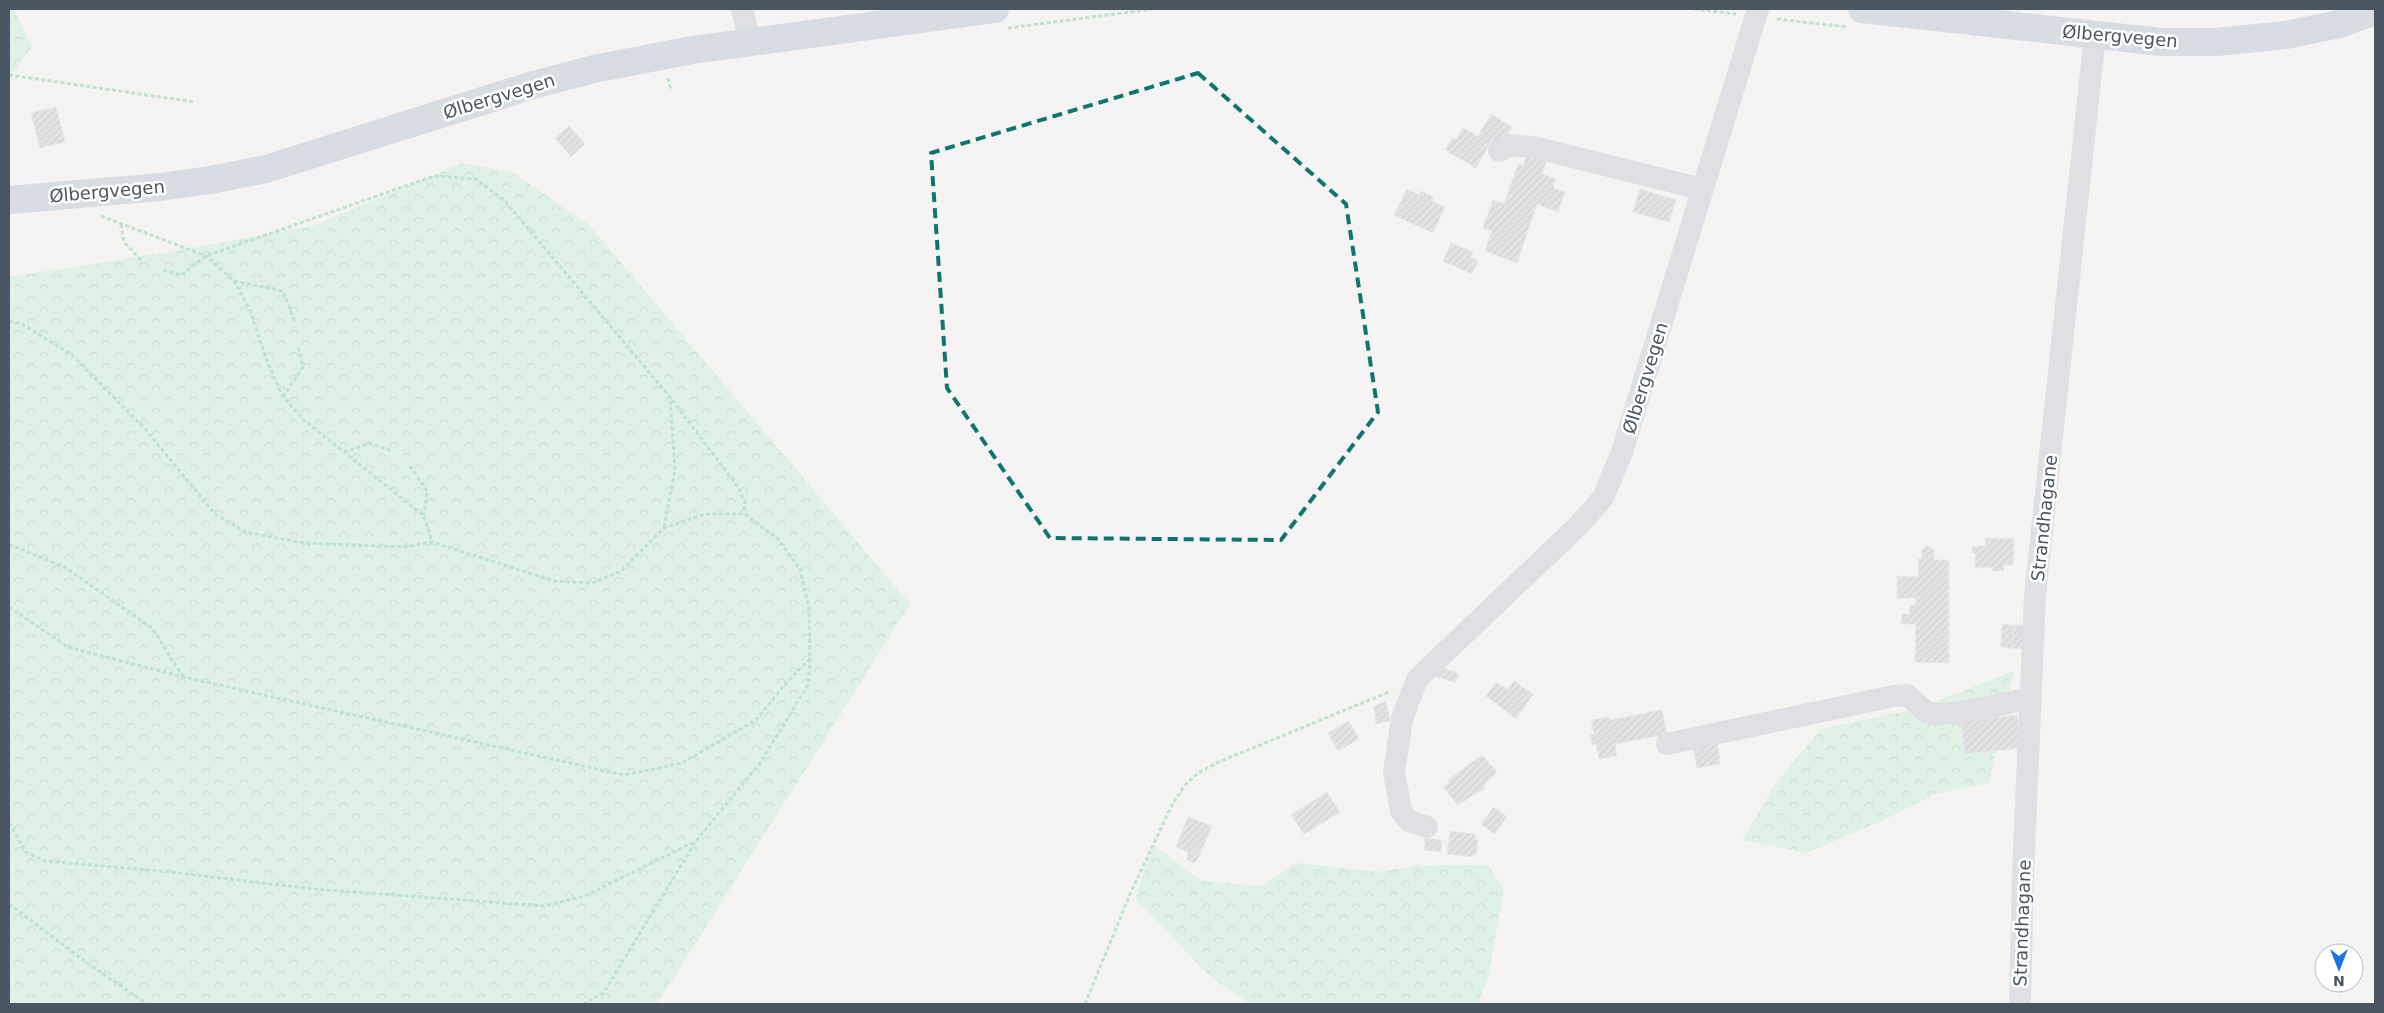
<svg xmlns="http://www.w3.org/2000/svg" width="2384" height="1013" font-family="'DejaVu Sans',sans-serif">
<defs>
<pattern id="forest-crowns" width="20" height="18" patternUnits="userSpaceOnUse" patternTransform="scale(1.25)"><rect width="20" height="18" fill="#c3f1d5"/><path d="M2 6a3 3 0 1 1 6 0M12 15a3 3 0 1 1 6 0" fill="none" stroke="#a0c6b0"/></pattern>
<pattern id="building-hatch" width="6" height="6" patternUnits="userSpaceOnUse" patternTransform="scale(1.25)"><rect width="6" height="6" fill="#cdcfd5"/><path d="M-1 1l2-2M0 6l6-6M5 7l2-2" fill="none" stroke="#a8abb0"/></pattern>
</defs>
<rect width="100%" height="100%" fill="#f5f3f3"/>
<g fill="url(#forest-crowns)">
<path d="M9,9H14L32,47L9,77Z"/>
<path d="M462,163L512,172L589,225L910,604L657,1004H9V277L181,250L315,225Z"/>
<path d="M2014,671L1989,783L1935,794L1890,817L1806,853L1742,840L1776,783L1821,729L1916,709Z"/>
<path d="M1153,844L1201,881L1261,886L1296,863L1377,872L1414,866L1488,865L1504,889L1488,978L1478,1004H1250L1210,976L1135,899Z"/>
</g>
<g fill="url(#building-hatch)" stroke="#d7d9de">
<path d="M56,107L65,142L40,148L31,113Z"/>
<path d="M1491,114L1512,127L1501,147L1491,141L1476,168L1445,150L1452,138L1456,140L1463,128L1478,136Z"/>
<path d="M569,126L585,144L571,157L555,138Z"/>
<path d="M1528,150L1548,157L1542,174L1556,179L1553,188L1565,192L1558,212L1537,204L1517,263L1485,251L1492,231L1483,228L1493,200L1504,204L1518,164L1523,166Z"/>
<path d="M1407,189L1419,195L1421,191L1434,197L1432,201L1445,207L1433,233L1394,215Z"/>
<path d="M1640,189L1676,200L1669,222L1633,212Z"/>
<path d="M1451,243L1473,252L1470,257L1478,261L1472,274L1443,261Z"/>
<path d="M1985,538L2014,539L2013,565H2004V571H1992V567L1975,568V553H1972V547L1985,546Z"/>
<path d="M1927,546L1934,550V560H1949V663L1915,662L1916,624H1901L1902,614H1910V605H1916V598H1897V576L1918,577V559H1921L1922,550Z"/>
<path d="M2002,624L2014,625L2012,648L2001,647Z"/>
<path d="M2014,625H2025L2024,649L2012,648Z"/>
<path d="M1444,668L1459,674L1455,683L1436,676Z"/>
<path d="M1514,681L1533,694L1516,719L1486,696L1496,682L1508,690Z"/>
<path d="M1386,701L1390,721L1376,724L1374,706Z"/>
<path d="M1662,710L1667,734L1615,744L1617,756L1599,759L1596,744L1592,745L1590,735L1594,734L1591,720L1609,717L1610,720Z"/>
<path d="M2017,715L2021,748L1965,754L1961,721Z"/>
<path d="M1349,721L1359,739L1338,751L1328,733Z"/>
<path d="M1717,741L1720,764L1697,768L1693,745Z"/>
<path d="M1482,755L1497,772L1483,786L1485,788L1458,805L1443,787L1449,782L1448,780Z"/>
<path d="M1327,792L1340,812L1304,834L1291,815Z"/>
<path d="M1494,807L1507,817L1494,834L1481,824Z"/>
<path d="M1188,817L1212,826L1199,857L1194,863L1187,860L1188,852L1176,847Z"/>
<path d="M1450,831L1475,834V839L1478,840L1476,854H1473V857L1447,854Z"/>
<path d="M1425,838L1442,840L1441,852L1424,850Z"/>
</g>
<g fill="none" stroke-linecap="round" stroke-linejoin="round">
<g stroke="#7ad0a6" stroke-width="3" stroke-dasharray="4 2.5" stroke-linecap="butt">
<path d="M1694,9L1736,14"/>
<path d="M1777,19L1847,27"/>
<path d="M1008,28L1153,9"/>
<path d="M9,75L195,102"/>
<path d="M668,78L671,91"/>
<path d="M101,216L206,256L234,281L250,310L267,361L283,397L304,420L424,516L432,542"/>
<path d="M121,224L124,242L142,261"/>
<path d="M163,270L181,275L206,256L434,176L476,179L505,201L670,397L738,487L745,502L744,514"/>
<path d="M234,281L283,291L295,322"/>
<path d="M9,321L22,324L72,355L146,430L215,514L245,532L304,543L405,547L432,542L554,581L593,583L621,571L664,528L705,514H744L777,538L800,569L809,608L810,659L808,685L760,763L696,841L604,992L584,1004"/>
<path d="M283,397L303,367L298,345"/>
<path d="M344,452L369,443L392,451"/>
<path d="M410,466L427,491L424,515"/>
<path d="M664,527L675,469L670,397"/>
<path d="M9,544L66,568L152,628L183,677"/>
<path d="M9,607L68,647L183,677L624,775L682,763L756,720L788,681L810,659"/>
<path d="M9,823L26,852L45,861L171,872L313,889L544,906L585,896L696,841"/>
<path d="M9,904L83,960L147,1004"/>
<path d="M1085,1004L1130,894L1171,807L1184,786L1198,773L1219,762L1389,692"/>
</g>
<g stroke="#c1cad2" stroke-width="22">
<path d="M742,9L750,42"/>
<path d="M1499,151L1510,145L1533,147L1702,189"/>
<path d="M1667,744L1894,696L1907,695C1916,701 1920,710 1931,713C1948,718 2010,702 2031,698"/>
<path d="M1427,827L1409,821L1401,811L1394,772L1402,719L1417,679L1579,525L1603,498L1622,452L1758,9"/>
<path d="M2020,1004L2023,874L2035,596L2095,35"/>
</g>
<g stroke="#b3c2d1" stroke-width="28">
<path d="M1862,9L2161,42H2216L2286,35L2339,24L2375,11"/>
<path d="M9,200L160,187L210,180L266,169L533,85L594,69L692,50L995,9"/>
</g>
</g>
<path d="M0 0H2384V1013H0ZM1198,73L1346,204L1378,412L1281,540L1050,538L947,388L931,153Z" fill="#f5f3f3" fill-opacity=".55" fill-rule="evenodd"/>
<path fill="none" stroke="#0f766e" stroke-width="4" stroke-dasharray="10 6" stroke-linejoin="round" d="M1198,73L1346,204L1378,412L1281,540L1050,538L947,388L931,153Z"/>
<g text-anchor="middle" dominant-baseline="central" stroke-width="5" stroke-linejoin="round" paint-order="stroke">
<g font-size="18" fill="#4a5661" stroke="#fff">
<text transform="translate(2120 36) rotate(5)">Ølbergvegen</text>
<text transform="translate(499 96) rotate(-17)">Ølbergvegen</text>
<text transform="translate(107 191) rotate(-5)">Ølbergvegen</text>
<text transform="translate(1645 378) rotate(-73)">Ølbergvegen</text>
<text transform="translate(2044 518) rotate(-84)">Strandhagane</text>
<text transform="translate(2022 923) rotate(-88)">Strandhagane</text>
</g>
</g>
<rect width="2384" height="1013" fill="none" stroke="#4a5661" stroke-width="20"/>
<g transform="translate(2339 968) rotate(180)"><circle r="24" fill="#ffffff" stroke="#b7bbc0"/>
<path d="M0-4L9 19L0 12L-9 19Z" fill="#1a73e8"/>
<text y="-8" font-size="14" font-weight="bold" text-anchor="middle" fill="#4a5661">N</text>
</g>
</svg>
